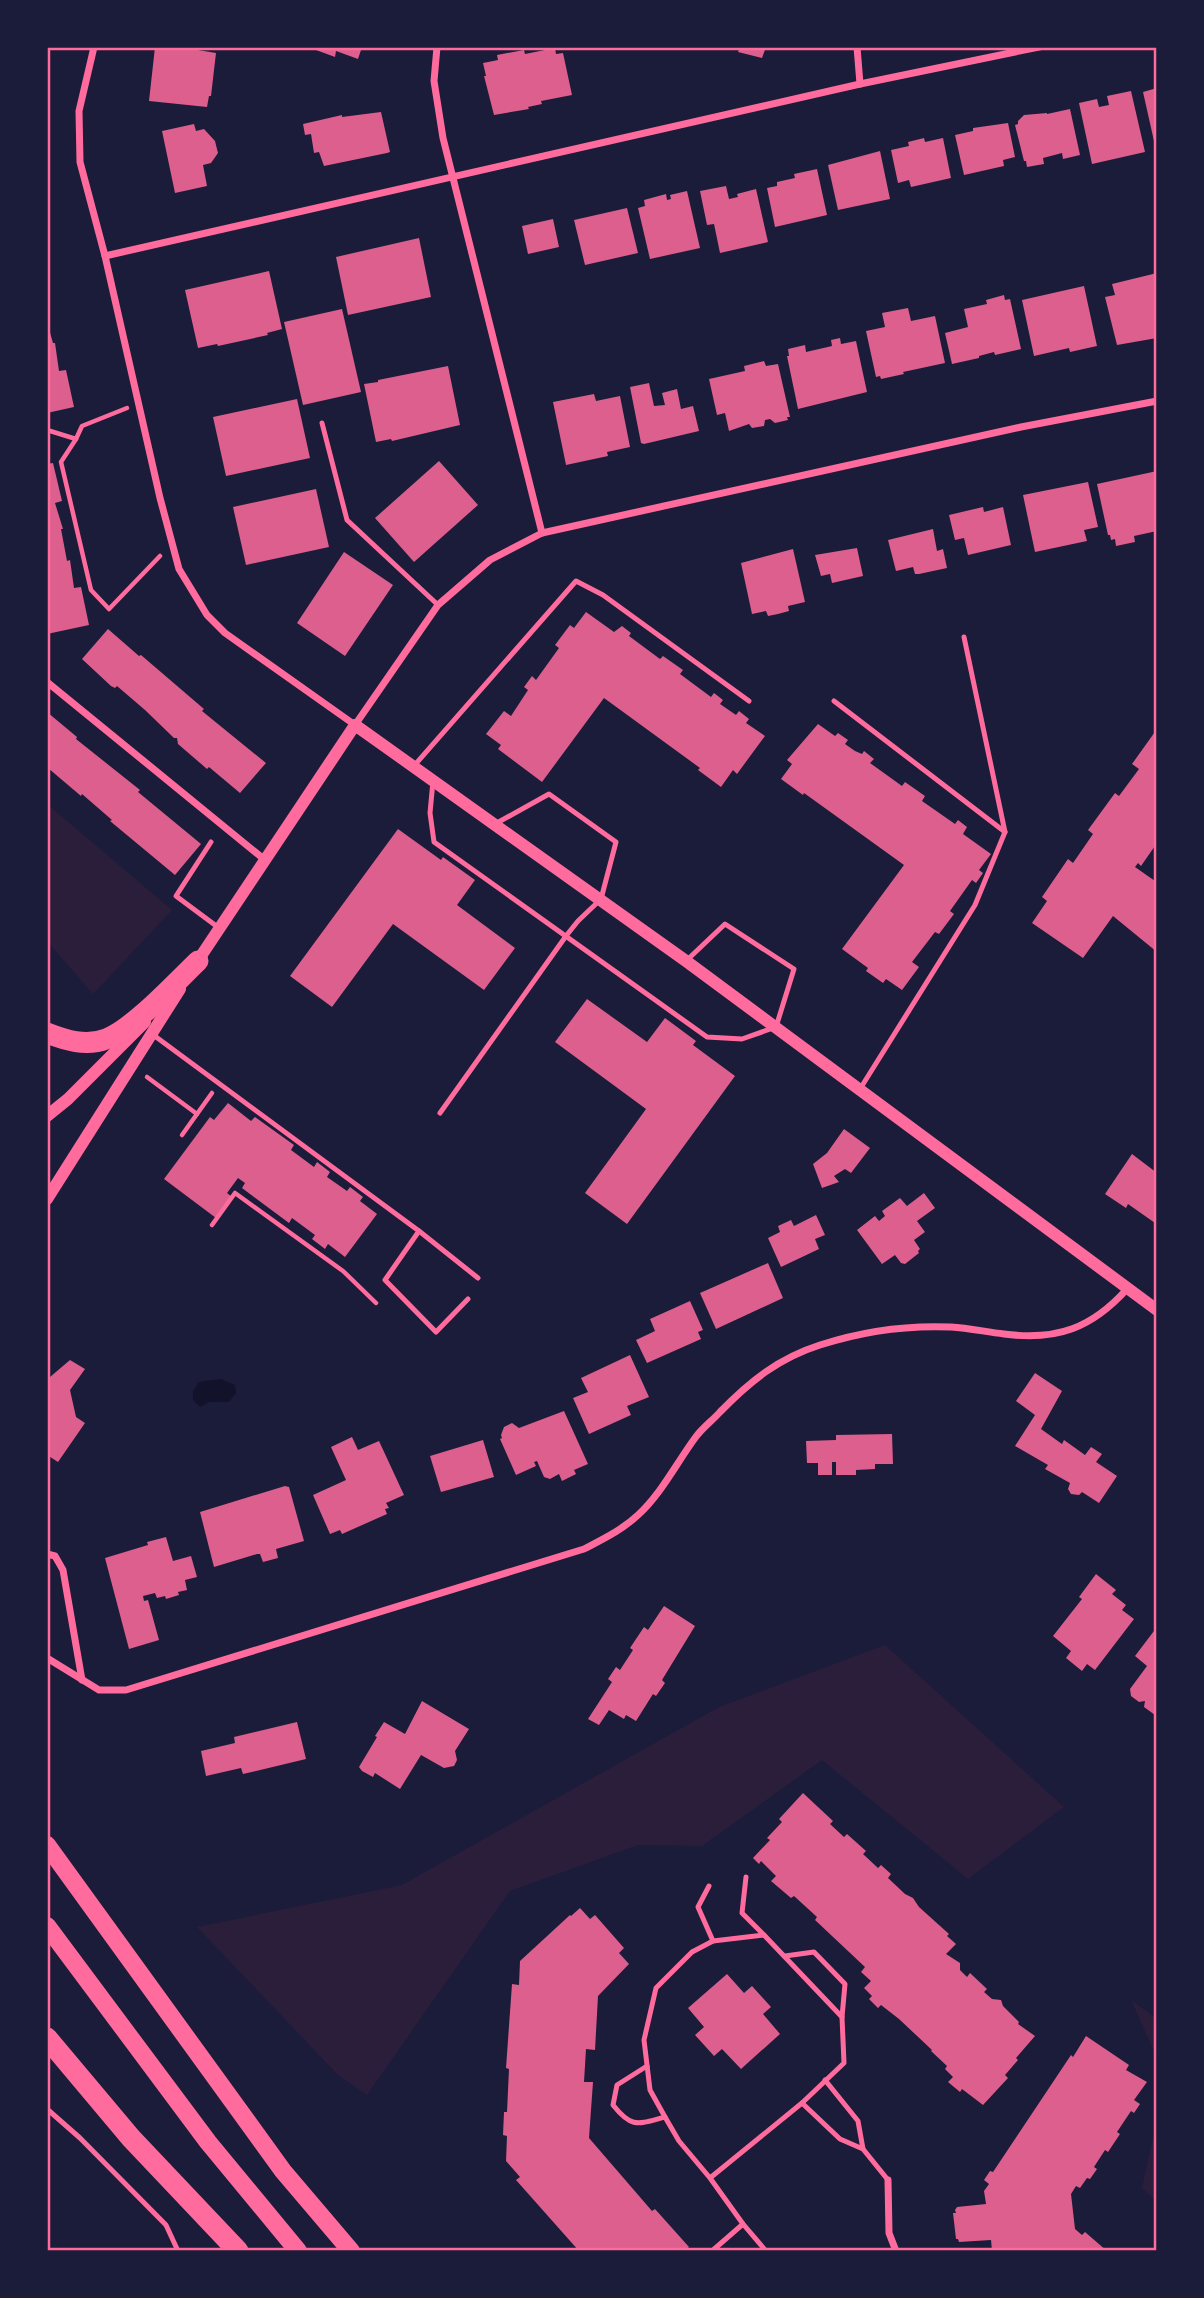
<svg xmlns="http://www.w3.org/2000/svg" width="1204" height="2298" font-family="'IBM Plex Sans',sans-serif">
<rect width="100%" height="100%" fill="#1b1b3a"/>
<g fill="#2a1e3b">
<path d="M47,804L172,910L93,994L47,941Z"/>
<path d="M885,1645L1064,1807L968,1879L822,1760L702,1846L638,1845L510,1891L367,2095L338,2075L197,1927L402,1885L719,1707Z"/>
<path d="M1131,2000L1157,2019V2058Z"/>
<path d="M1157,2119V2202L1142,2188Z"/>
</g>
<path fill="#12122b" d="M221,1379L235,1385L236,1393L229,1402H209L200,1407L193,1400V1391L199,1382Z"/>
<g fill="#dd5f8e">
<path d="M155,47H180L216,53L211,96H209L207,107L149,101Z"/>
<path d="M317,47H362L358,59L336,51L335,57L316,50Z"/>
<path d="M740,47H766L762,58L738,52Z"/>
<path d="M555,48L556,54L563,53L572,95L541,101L542,104L528,107L529,109L494,115L484,76H486L483,63L498,60L497,55L524,50L525,54Z"/>
<path d="M1157,88V150H1156L1143,92Z"/>
<path d="M1131,91L1145,152L1092,164L1079,103L1097,99L1099,107L1109,105L1107,96Z"/>
<path d="M1070,109L1080,155L1063,159L1062,153L1043,158L1044,164L1027,167L1026,161H1024L1015,125L1018,124V121L1024,115L1047,113V114Z"/>
<path d="M381,112L390,152L387,153L324,166L319,152L314,153L311,134L305,135L303,124L342,115V117Z"/>
<path d="M1008,123L1015,157L1003,160L1004,166L964,175L955,135L973,131V128Z"/>
<path d="M194,124L196,131L204,129L215,141L218,153L211,163L203,165L207,186L175,193L162,131Z"/>
<path d="M924,138L925,142L943,138L951,178L911,187L909,180L898,183L891,150L909,146L908,142Z"/>
<path d="M880,151L890,199L838,210L828,165Z"/>
<path d="M817,169L827,215L775,227L767,188L777,186V182L795,178L794,174Z"/>
<path d="M726,186L729,199L738,197L737,194L756,189L768,242L720,253L714,224L707,225L700,191Z"/>
<path d="M687,191L700,248L650,259L638,208L645,206L644,200L666,194L667,200L671,199L670,195Z"/>
<path d="M627,208L638,253L585,265L574,220Z"/>
<path d="M553,219L559,247L528,254L522,226Z"/>
<path d="M419,238L431,297L348,315L336,257Z"/>
<path d="M269,271L282,329L267,333L268,335L218,346L217,344L198,348L185,290Z"/>
<path d="M1157,273V338L1117,345L1105,297L1115,295L1112,284Z"/>
<path d="M1084,286L1097,346L1070,352L1069,348L1034,356L1022,300Z"/>
<path d="M1004,295L1005,300L1010,299L1021,349L995,355L994,352L979,356V358L952,364L945,333L968,327L964,309L987,304L986,300Z"/>
<path d="M908,308L911,321L935,316L945,363L903,372L904,374L881,379L880,376L876,377L866,331L885,327L882,313Z"/>
<path d="M342,309L361,392L303,405L284,322Z"/>
<path d="M47,322L53,343H55L59,371L66,370L74,407L47,413Z"/>
<path d="M840,338L841,344L856,341L867,392L798,409L787,356H789L788,349L805,345L806,352L832,346L831,340Z"/>
<path d="M764,361L766,366L778,364L790,417H787L788,420L775,423L770,419L765,420L764,426L752,428L749,424L729,431L725,413L717,415L709,379L745,371L744,366Z"/>
<path d="M448,366L460,425L392,441L391,439L376,442L364,384L378,382V380Z"/>
<path d="M649,383L654,406L665,405L662,393L677,389L681,409L693,406L699,431L644,444L641,443L630,387Z"/>
<path d="M594,394L596,401L620,396L630,447L607,452L608,456L566,465L553,402Z"/>
<path d="M297,399L310,458L226,476L213,417Z"/>
<path d="M439,461L478,505L414,562L375,518Z"/>
<path d="M53,463L62,501L55,503L63,529H61L67,561L70,560L74,588L81,587L89,625L47,634V464Z"/>
<path d="M1157,471V531L1134,536L1135,542L1116,546L1115,539L1111,540L1110,535H1108L1097,484Z"/>
<path d="M1088,482L1098,527L1084,530L1087,541L1035,552L1023,495Z"/>
<path d="M316,489L329,547L246,565L233,507Z"/>
<path d="M983,507L984,512L1003,507L1011,545L968,555L964,538L955,540L949,515Z"/>
<path d="M933,529L937,551L943,549L947,568L919,574H915L913,567L896,571L888,540Z"/>
<path d="M857,548L863,576L832,583L830,574L821,576L815,555Z"/>
<path d="M793,549L805,602L788,606L789,611L778,614L768,616L766,611L752,614L741,563Z"/>
<path d="M344,552L393,585L345,656L297,623Z"/>
<path d="M586,612L614,632L622,626L631,633L629,636L660,659L663,656L683,670L680,674L711,697L714,693L723,700L720,704L736,715L739,711L749,719L746,723L765,736L737,774L733,770L721,787L698,770L700,768L604,698L542,782L498,749L501,745L486,734L504,711L511,716L528,690L524,687L532,676L536,680L559,648L555,645L570,625L574,628Z"/>
<path d="M108,629L139,656L141,655L204,709L202,711L266,763L240,793L209,767L207,769L178,744L177,738H174L145,710L117,686L115,688L111,686L82,659Z"/>
<path d="M47,712L77,737L76,739L140,790L138,792L201,844L175,875L110,821L112,820L82,794L81,796L48,768Z"/>
<path d="M818,724L835,736L838,733L848,740L845,744L855,751L862,754L864,751L874,759L870,763L902,786L905,782L925,796L922,801L955,824L958,820L967,827L963,834L991,854L979,870L983,873L976,883L972,880L950,911L954,914L939,934L935,932L912,962L919,967L902,990L886,979L883,983L866,971L868,968L842,949L904,865L804,793L803,795L781,779L792,764L787,760Z"/>
<path d="M1157,729V843L1141,866L1138,863L1135,867L1155,881L1157,877V952L1113,916L1083,958L1032,923L1047,901L1042,897L1068,859L1073,863L1093,834L1088,830L1115,793L1119,796L1139,769L1132,764Z"/>
<path d="M398,829L441,860L443,857L475,880L457,905L515,948L484,990L393,924L332,1007L290,976Z"/>
<path d="M587,999L647,1042L665,1018L696,1041L693,1045L735,1076L627,1224L585,1193L646,1109L555,1042Z"/>
<path d="M228,1103L251,1121L255,1117L294,1145L291,1150L314,1167L317,1162L330,1172L327,1177L347,1191L350,1187L363,1197L360,1201L377,1214L345,1257L328,1244L325,1249L312,1239L315,1235L292,1218L289,1223L242,1188L245,1183L238,1178L227,1193L232,1197L216,1218L164,1179L210,1117L214,1120Z"/>
<path d="M844,1129L870,1148L851,1173L845,1169L834,1176L839,1182L822,1188L813,1164L827,1153Z"/>
<path d="M1132,1154L1157,1173L1155,1223L1128,1204L1126,1208L1105,1194Z"/>
<path d="M924,1193L935,1208L917,1221L925,1232L914,1240L920,1249L918,1251L919,1253L905,1264L901,1263L895,1255L882,1264L857,1230L875,1216L879,1221L885,1216L882,1211L900,1198L907,1206Z"/>
<path d="M816,1215L825,1235L815,1239L819,1249L781,1267L768,1238L780,1232L778,1226L791,1220L794,1226Z"/>
<path d="M768,1263L783,1298L716,1329L700,1293Z"/>
<path d="M690,1301L703,1330L698,1332L701,1339L647,1363L636,1340L655,1331L650,1319Z"/>
<path d="M630,1355L649,1397L627,1406L631,1415L589,1434L573,1398L588,1392L581,1378Z"/>
<path d="M70,1360L85,1369L70,1390L76,1417L85,1423L58,1462L47,1455V1374L50,1377Z"/>
<path d="M1035,1373L1062,1391L1041,1429L1062,1444L1064,1440L1085,1455L1091,1447L1102,1454L1096,1462L1117,1476L1099,1503L1082,1492L1079,1495L1071,1494L1068,1489L1070,1483L1045,1469L1048,1465L1015,1446L1035,1415L1016,1401Z"/>
<path d="M564,1411L588,1464L574,1470L576,1474L562,1481L559,1474L550,1479L544,1477L537,1461L534,1462L536,1466L516,1475L500,1439L502,1438L501,1435L504,1427L512,1423L519,1428Z"/>
<path d="M892,1434L893,1464H875V1469L856,1470V1475H836V1462H832V1475H818V1463H807L806,1441L836,1440V1435Z"/>
<path d="M352,1437L358,1450L379,1441L404,1495L386,1503L389,1508L385,1509L387,1514L342,1534L340,1530L330,1534L313,1495L346,1480L331,1447Z"/>
<path d="M483,1440L494,1477L441,1492L430,1456Z"/>
<path d="M285,1486L289,1487L304,1541L276,1549L278,1558L263,1562L260,1554H257L214,1567L200,1512Z"/>
<path d="M166,1537L173,1561L191,1556L197,1577L185,1580L187,1590L178,1592L179,1595L166,1599L165,1596L157,1598L155,1593L143,1596L144,1601L148,1600L159,1640L129,1649L105,1558L148,1545L147,1542Z"/>
<path d="M1096,1574L1116,1590L1112,1594L1126,1605L1122,1610L1134,1619L1095,1670L1087,1664L1082,1671L1066,1658L1071,1651L1053,1636L1082,1599L1079,1597Z"/>
<path d="M664,1606L695,1626L662,1680L665,1683L656,1696L653,1694L636,1721L626,1715L624,1719L609,1710L599,1725L588,1719L612,1682L608,1679L616,1667L620,1670L633,1650L630,1648L644,1627L648,1630Z"/>
<path d="M1157,1627V1712L1155,1715L1144,1707L1145,1701L1139,1702L1131,1696L1130,1689L1147,1666L1135,1656Z"/>
<path d="M422,1701L469,1729L455,1751L457,1760L454,1766L444,1768L421,1755L400,1789L375,1773L373,1777L362,1771L359,1767L377,1737L375,1736L384,1722L405,1734Z"/>
<path d="M297,1722L306,1759L243,1774L241,1768L206,1776L201,1751L235,1743L234,1737Z"/>
<path d="M803,1793L833,1821L830,1824L844,1837L847,1834L866,1851L863,1854L878,1868L881,1865L891,1874L888,1878L905,1894L913,1898L919,1907L949,1934L947,1936L956,1944L946,1954L960,1963V1970L967,1977L970,1973L987,1989L984,1992L992,1999L1001,2000L1003,2006L1019,2022L1018,2024L1035,2036L1016,2058L1018,2060L1005,2075L1008,2078L983,2105L962,2089L960,2092L948,2082L953,2077L945,2069L947,2066L931,2051L932,2050L899,2019L881,2005L878,2008L869,1999L872,1996L864,1988L871,1981L861,1972L865,1967L815,1920L817,1917L794,1896L791,1898L771,1881L776,1876L761,1861L759,1864L753,1858L770,1840L767,1838L782,1822L779,1819Z"/>
<path d="M580,1908L590,1919L595,1915L624,1948L619,1953L629,1964L598,1996L595,2050L586,2049L584,2082H593L589,2138L652,2211L655,2209L689,2247L684,2251H579L516,2180L520,2177L506,2161L507,2136L503,2135L504,2112H507L509,2069L506,2068L512,1984L519,1985L520,1961L570,1915L571,1916Z"/>
<path d="M727,1974L744,1993L752,1986L771,2007L763,2014L780,2034L741,2069L722,2049L714,2056L695,2035L704,2027L688,2008Z"/>
<path d="M1086,2036L1129,2065L1126,2070L1147,2082L1134,2100L1140,2104L1134,2113L1131,2111L1117,2132L1120,2134L1108,2152L1105,2150L1094,2167L1097,2169L1090,2179L1087,2178L1080,2188L1076,2186L1071,2194L1075,2229L1082,2235L1085,2232L1107,2251H992L991,2240L959,2242L958,2239H956L953,2213H956L955,2210L957,2207L986,2204L984,2191L989,2184L984,2180L990,2171L993,2172L1071,2055L1073,2057Z"/>
</g>
<g fill="none" stroke-linecap="round" stroke-linejoin="round">
<g stroke="#ff6b9d" stroke-width="4.5">
<path d="M47,430L76,439L82,426L127,408"/>
<path d="M76,439L61,462L91,590L109,609L160,556"/>
<path d="M147,1077L197,1114"/>
<path d="M182,1135L212,1093"/>
<path d="M212,1225L235,1193L343,1271L376,1303"/>
</g>
<g stroke="#ff6b9d" stroke-width="5">
<path d="M322,423L347,520L438,605"/>
<path d="M964,637L1005,832"/>
<path d="M834,701L1005,832L975,905L860,1089"/>
<path d="M413,767L576,581L603,595L749,701"/>
<path d="M433,781L430,813L434,842L707,1037L742,1039L776,1027L794,969L725,924L686,961"/>
<path d="M211,842L176,896L219,928"/>
<path d="M152,1034L419,1231L385,1280L436,1332L468,1299"/>
<path d="M440,1113L566,936L578,921L601,899L616,842L549,794L495,824"/>
<path d="M419,1231L478,1278"/>
<path d="M746,1877L742,1913L764,1935"/>
<path d="M709,1886L698,1907L713,1941"/>
<path d="M785,1956L814,1952L845,1984L842,2017"/>
<path d="M647,2066L617,2085L613,2105C632,2129 638,2124 665,2117"/>
<path d="M825,2080L858,2121L863,2149"/>
<path d="M802,2103L840,2139L863,2149L888,2180"/>
<path d="M47,2109L80,2138L166,2225L178,2251"/>
<path d="M710,2178L802,2103L844,2063L842,2017L764,1935L713,1941L692,1952L656,1988L644,2040L650,2090L665,2117L679,2141L710,2178L743,2224L766,2251"/>
<path d="M712,2251L743,2224"/>
</g>
<g stroke="#ff6b9d" stroke-width="7">
<path d="M94,47L79,111L80,162L105,256L160,498L179,569L207,615L225,633L355,725L438,605L490,560L542,533L1021,427L1157,401"/>
<path d="M437,47L434,81L443,138L542,533"/>
<path d="M857,47L860,84"/>
<path d="M105,256L860,84L1039,47"/>
<path d="M47,682L265,860"/>
<path d="M47,1554L55,1556L63,1570L82,1680"/>
<path d="M47,1658L99,1690H126L584,1549C603,1539 622,1530 638,1515C661,1494 676,1464 695,1438C702,1428 712,1421 720,1412C750,1381 779,1358 820,1345C863,1331 906,1325 951,1327C969,1328 986,1332 1004,1334C1057,1341 1092,1328 1127,1289"/>
<path d="M888,2180L889,2233L896,2251"/>
</g>
<g stroke="#ff6b9d" stroke-width="12">
<path d="M195,965L355,725L686,961L1157,1310"/>
<path d="M47,1116L68,1099L145,1022"/>
<path d="M47,1199L180,989"/>
</g>
<g stroke="#ff6b9d" stroke-width="18">
<path d="M47,1845L283,2171L351,2251"/>
<path d="M47,1926L208,2142L298,2251"/>
</g>
<g stroke="#ff6b9d" stroke-width="21">
<path d="M47,1033C65,1040 86,1047 106,1039C133,1029 176,982 198,961"/>
<path d="M47,2038L131,2138L238,2251"/>
</g>
</g>
<rect width="1204" height="2298" fill="none" stroke="#1b1b3a" stroke-width="98"/>
<rect x="49" y="49" width="1106" height="2200" fill="none" stroke="#ff6b9d" stroke-width="2.5"/>
</svg>
